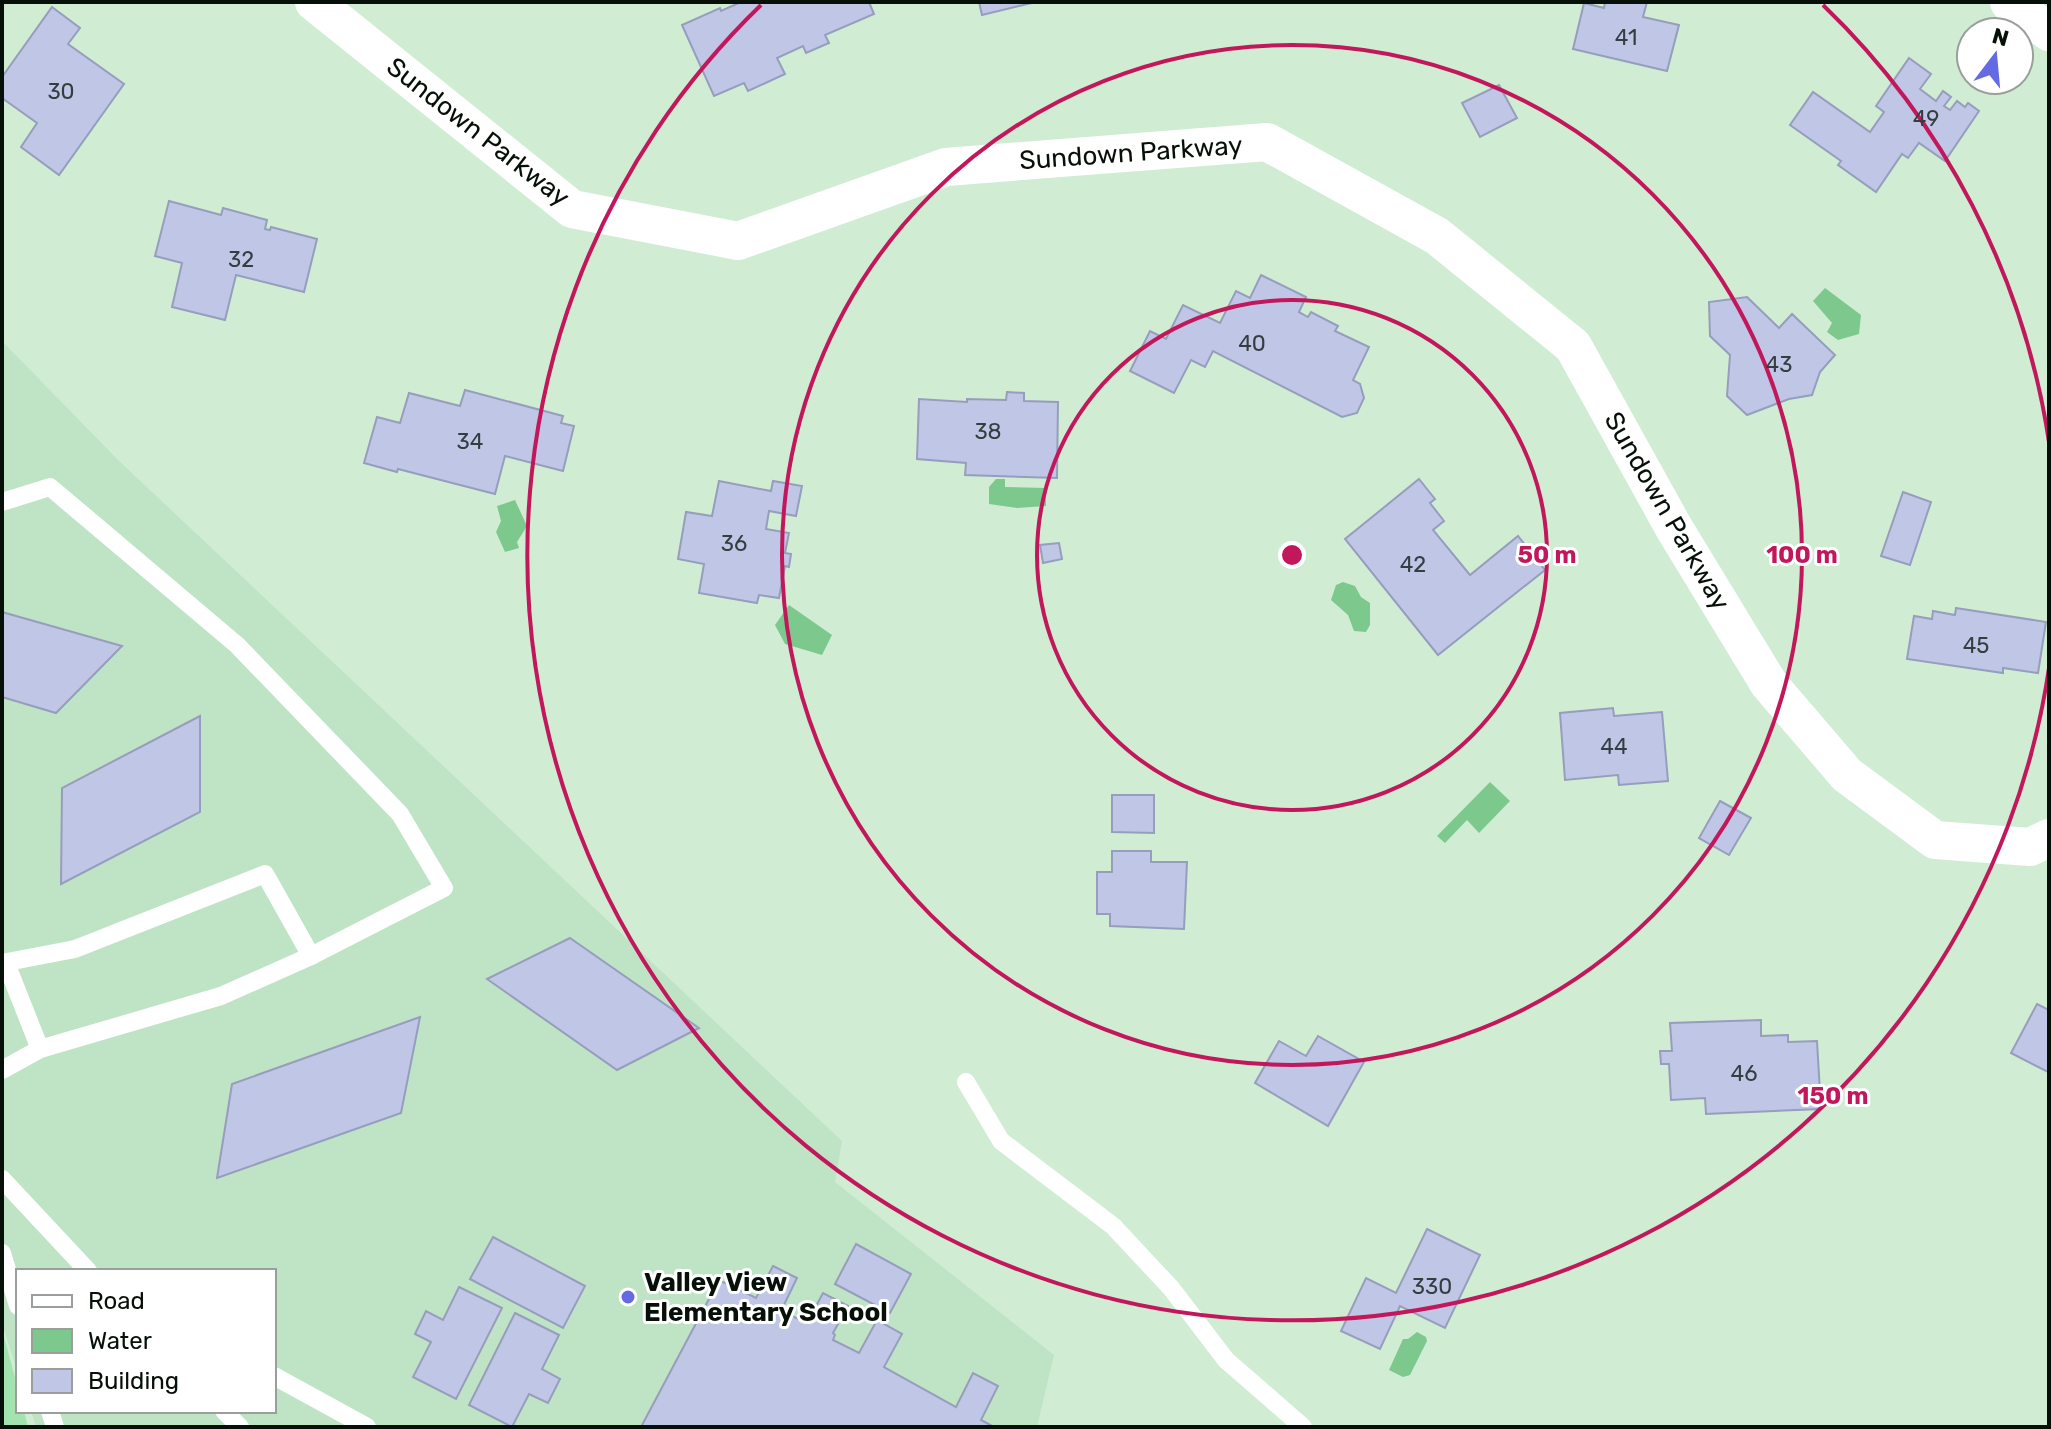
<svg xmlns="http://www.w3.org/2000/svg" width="2051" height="1429" font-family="Rubik,sans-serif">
<rect width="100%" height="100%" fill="#d0edd4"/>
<path fill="#bfe3c5" d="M2,341L118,460L842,1141L835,1182L1054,1355L1037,1427H36L31,1411H274V1271H18V1373L2,1324Z"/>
<path fill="#a3e3af" d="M2,1329L18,1389V1411H24L28,1427H2Z"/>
<g fill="#7dc98d">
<path d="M1825,288L1861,315L1859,334L1838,340L1827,332L1832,323L1813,301Z"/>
<path d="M996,479H1005V487L1046,488V506L1017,508L989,504V487Z"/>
<path d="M515,500L527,526L517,542L519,548L505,552L496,532L501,521L497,506Z"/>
<path d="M1343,582L1355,586L1361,597L1370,603V625L1366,632L1354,631L1348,615L1331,600L1336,585Z"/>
<path d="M789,605L832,635L822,655L785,644L775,625Z"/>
<path d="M1490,782L1510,801L1479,833L1467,820L1445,843L1437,836Z"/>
<path d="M1417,1332L1426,1337L1427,1341L1410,1375L1403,1377L1389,1370L1403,1339H1408Z"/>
</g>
<g fill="#bfc6e6" stroke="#979dbc" stroke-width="2">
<path d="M741,2H869L874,14L825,35L829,43L806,53L803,46L777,58L785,74L748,91L744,83L714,96L682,25L720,8L721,11Z"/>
<path d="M979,2H1036L982,15Z"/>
<path d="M1605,2H1647L1643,17L1679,25L1667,71L1573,49L1584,3L1604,8Z"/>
<path d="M52,7L80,28L68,44L124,84L59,175L21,147L37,123L2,98V77Z"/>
<path d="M1909,58L1931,74L1920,89L1936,101L1943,91L1951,97L1944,106L1950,110L1957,101L1965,107L1968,103L1979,111L1945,161L1919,143L1908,158L1902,154L1876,192L1838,165L1841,161L1790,125L1813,92L1870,132L1884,112L1876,106Z"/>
<path d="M1499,85L1517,118L1480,137L1462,103Z"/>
<path d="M169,201L221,215L223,208L267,220L265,229L270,230L271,227L317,239L304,292L236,275L225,320L172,307L182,263L155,256Z"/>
<path d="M1261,275L1306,297L1299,312L1308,317L1311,312L1338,326L1335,331L1369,347L1353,380L1360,384L1364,398L1357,413L1342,417L1213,351L1205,367L1191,360L1174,393L1130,371L1150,331L1166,339L1183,305L1220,323L1236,291L1250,298Z"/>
<path d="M1747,297L1779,328L1792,314L1835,355L1820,372L1812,395L1789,399L1747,415L1727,396L1730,355L1710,336L1709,302Z"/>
<path d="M465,390L563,416L561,423L574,426L563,471L505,456L495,494L398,469L397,472L364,463L377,417L400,423L409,393L460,406Z"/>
<path d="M1007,392L1024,393V401L1058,402L1057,478L965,475L966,463L917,459L919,399L967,402V399L1006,400Z"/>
<path d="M1419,479L1435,499L1430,503L1444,521L1433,530L1470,575L1518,536L1545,570L1438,655L1345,539Z"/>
<path d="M719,481L771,491L773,481L802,486L796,516L769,511L766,529L789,533L785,553L791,554L789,567L785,566L779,598L759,595L757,603L699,593L704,564L678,559L686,512L712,516Z"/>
<path d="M1903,492L1931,502L1910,565L1881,556Z"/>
<path d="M1059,543L1062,559L1043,563L1040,545Z"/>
<path d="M1956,608L2046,622L2038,673L2003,668V673L1907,659L1914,616L1932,619L1933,611L1955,615Z"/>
<path d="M2,612L122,646L56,713L2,697Z"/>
<path d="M1613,708L1614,716L1662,712L1668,781L1619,785L1618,775L1565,780L1560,713Z"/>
<path d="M200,716V812L61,884L62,788Z"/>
<path d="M1112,795H1154V833L1112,832Z"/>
<path d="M1720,801L1751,818L1729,855L1699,838Z"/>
<path d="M1112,851H1151V862H1187L1184,929L1110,926V914H1097V872H1112Z"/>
<path d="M570,938L699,1028L617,1070L487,979Z"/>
<path d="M2037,1004L2049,1010L2048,1072L2011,1053Z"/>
<path d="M420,1017L401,1113L217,1178L232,1084Z"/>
<path d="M1761,1020V1036L1788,1035V1042L1817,1041L1821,1109L1706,1114L1705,1098L1671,1100L1669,1064H1661L1660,1051H1672L1670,1023Z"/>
<path d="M1318,1036L1364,1062L1328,1126L1255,1083L1279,1041L1306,1056Z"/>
<path d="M1427,1229L1480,1255L1445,1328L1400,1306L1380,1349L1341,1331L1366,1278L1396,1293Z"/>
<path d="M493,1237L585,1286L563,1328L470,1279Z"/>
<path d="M856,1244L911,1274L890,1313L835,1284Z"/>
<path d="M773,1266L797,1278L781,1311L807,1323L823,1293L848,1306L833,1333L835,1335L833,1340L859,1353L877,1320L902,1334L884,1367L956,1407L973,1373L998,1386L981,1420L994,1427H641L719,1280L756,1298Z"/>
<path d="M459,1287L502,1308L456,1399L413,1377L431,1342L415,1334L426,1311L443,1320Z"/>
<path d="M515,1313L559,1335L542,1369L560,1379L548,1403L529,1394L512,1427L469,1405Z"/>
</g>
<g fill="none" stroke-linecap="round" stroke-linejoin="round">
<g stroke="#fff" stroke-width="18">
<path d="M2,502L50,487L237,645L400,814L444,888L311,956"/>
<path d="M2,963L75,949L265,874L311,956L221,996L40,1049L2,1070"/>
<path d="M6,963L40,1049"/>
<path d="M966,1082L1001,1141L1113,1226L1171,1288L1226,1360L1303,1427"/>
<path d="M2,1179L88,1271"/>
<path d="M2,1253L18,1306"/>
<path d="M274,1376L367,1427"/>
<path d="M50,1411L55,1427"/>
<path d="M224,1411L240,1427"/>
</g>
<g stroke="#fff" stroke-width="38">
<path d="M314,2L572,209L738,241L946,167L1267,142L1437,236L1573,346L1674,528L1769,684L1847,775L1935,840L2030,847L2049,838"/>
<path d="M2009,2L2049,32"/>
</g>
</g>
<g fill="none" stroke="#c2185b" stroke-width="4">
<circle cx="1292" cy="555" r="255"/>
<circle cx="1292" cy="555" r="510"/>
<path d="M2049 668A765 765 0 1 1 761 5M1823 5A765 765 0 0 1 2049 442"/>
</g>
<circle fill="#646ae3" stroke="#fff" stroke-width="3" cx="628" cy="1297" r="8"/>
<g text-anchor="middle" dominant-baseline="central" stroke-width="6" stroke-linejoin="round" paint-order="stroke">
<g font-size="22" fill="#343e40">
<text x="1626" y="37">41</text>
<text x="61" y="91">30</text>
<text x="1926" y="118">49</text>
<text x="241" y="259">32</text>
<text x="1252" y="343">40</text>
<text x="1779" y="364">43</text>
<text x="988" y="431">38</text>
<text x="470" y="441">34</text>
<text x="734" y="543">36</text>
<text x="1413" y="564">42</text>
<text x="1976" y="645">45</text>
<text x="1614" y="746">44</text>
<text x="1744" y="1073">46</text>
<text x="1432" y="1286">330</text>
</g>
<g font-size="26" fill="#061008" stroke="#fff">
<text transform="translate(478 132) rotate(38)">Sundown Parkway</text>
<text transform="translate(1131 153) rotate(-4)">Sundown Parkway</text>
<text transform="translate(1667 511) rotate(60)">Sundown Parkway</text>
</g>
<g font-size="26" font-weight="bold" fill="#061008" stroke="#fff" text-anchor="start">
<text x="644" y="1282">Valley View<tspan x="644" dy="30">Elementary School</tspan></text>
</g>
</g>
<circle cx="1292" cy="555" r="12" fill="#c2185b" stroke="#fff" stroke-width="4"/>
<g font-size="24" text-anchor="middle" font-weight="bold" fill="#c2185b" stroke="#fff" stroke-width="6" stroke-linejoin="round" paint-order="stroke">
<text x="1547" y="563">50 m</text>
<text x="1802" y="563">100 m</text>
<text x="1833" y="1104">150 m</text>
</g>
<rect width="2051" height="1429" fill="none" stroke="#061008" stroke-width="8"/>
<rect x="16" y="1269" width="260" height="144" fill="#ffffff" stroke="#9b9f9c" stroke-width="2"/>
<rect x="32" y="1295" width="40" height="12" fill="#ffffff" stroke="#9b9f9c" stroke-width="2"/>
<text x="88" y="1309" font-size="24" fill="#061008">Road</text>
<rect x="32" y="1329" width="40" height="24" fill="#7dc98d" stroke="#9b9f9c" stroke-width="2"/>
<text x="88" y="1349" font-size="24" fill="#061008">Water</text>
<rect x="32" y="1369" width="40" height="24" fill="#bfc6e6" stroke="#9b9f9c" stroke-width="2"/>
<text x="88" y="1389" font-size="24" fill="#061008">Building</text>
<g transform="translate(1995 56) rotate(16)"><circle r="38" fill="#ffffff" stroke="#9b9f9c" stroke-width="2"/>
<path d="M0-6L14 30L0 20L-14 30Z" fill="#646ae3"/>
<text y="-12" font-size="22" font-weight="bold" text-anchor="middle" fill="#061008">N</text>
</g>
</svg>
